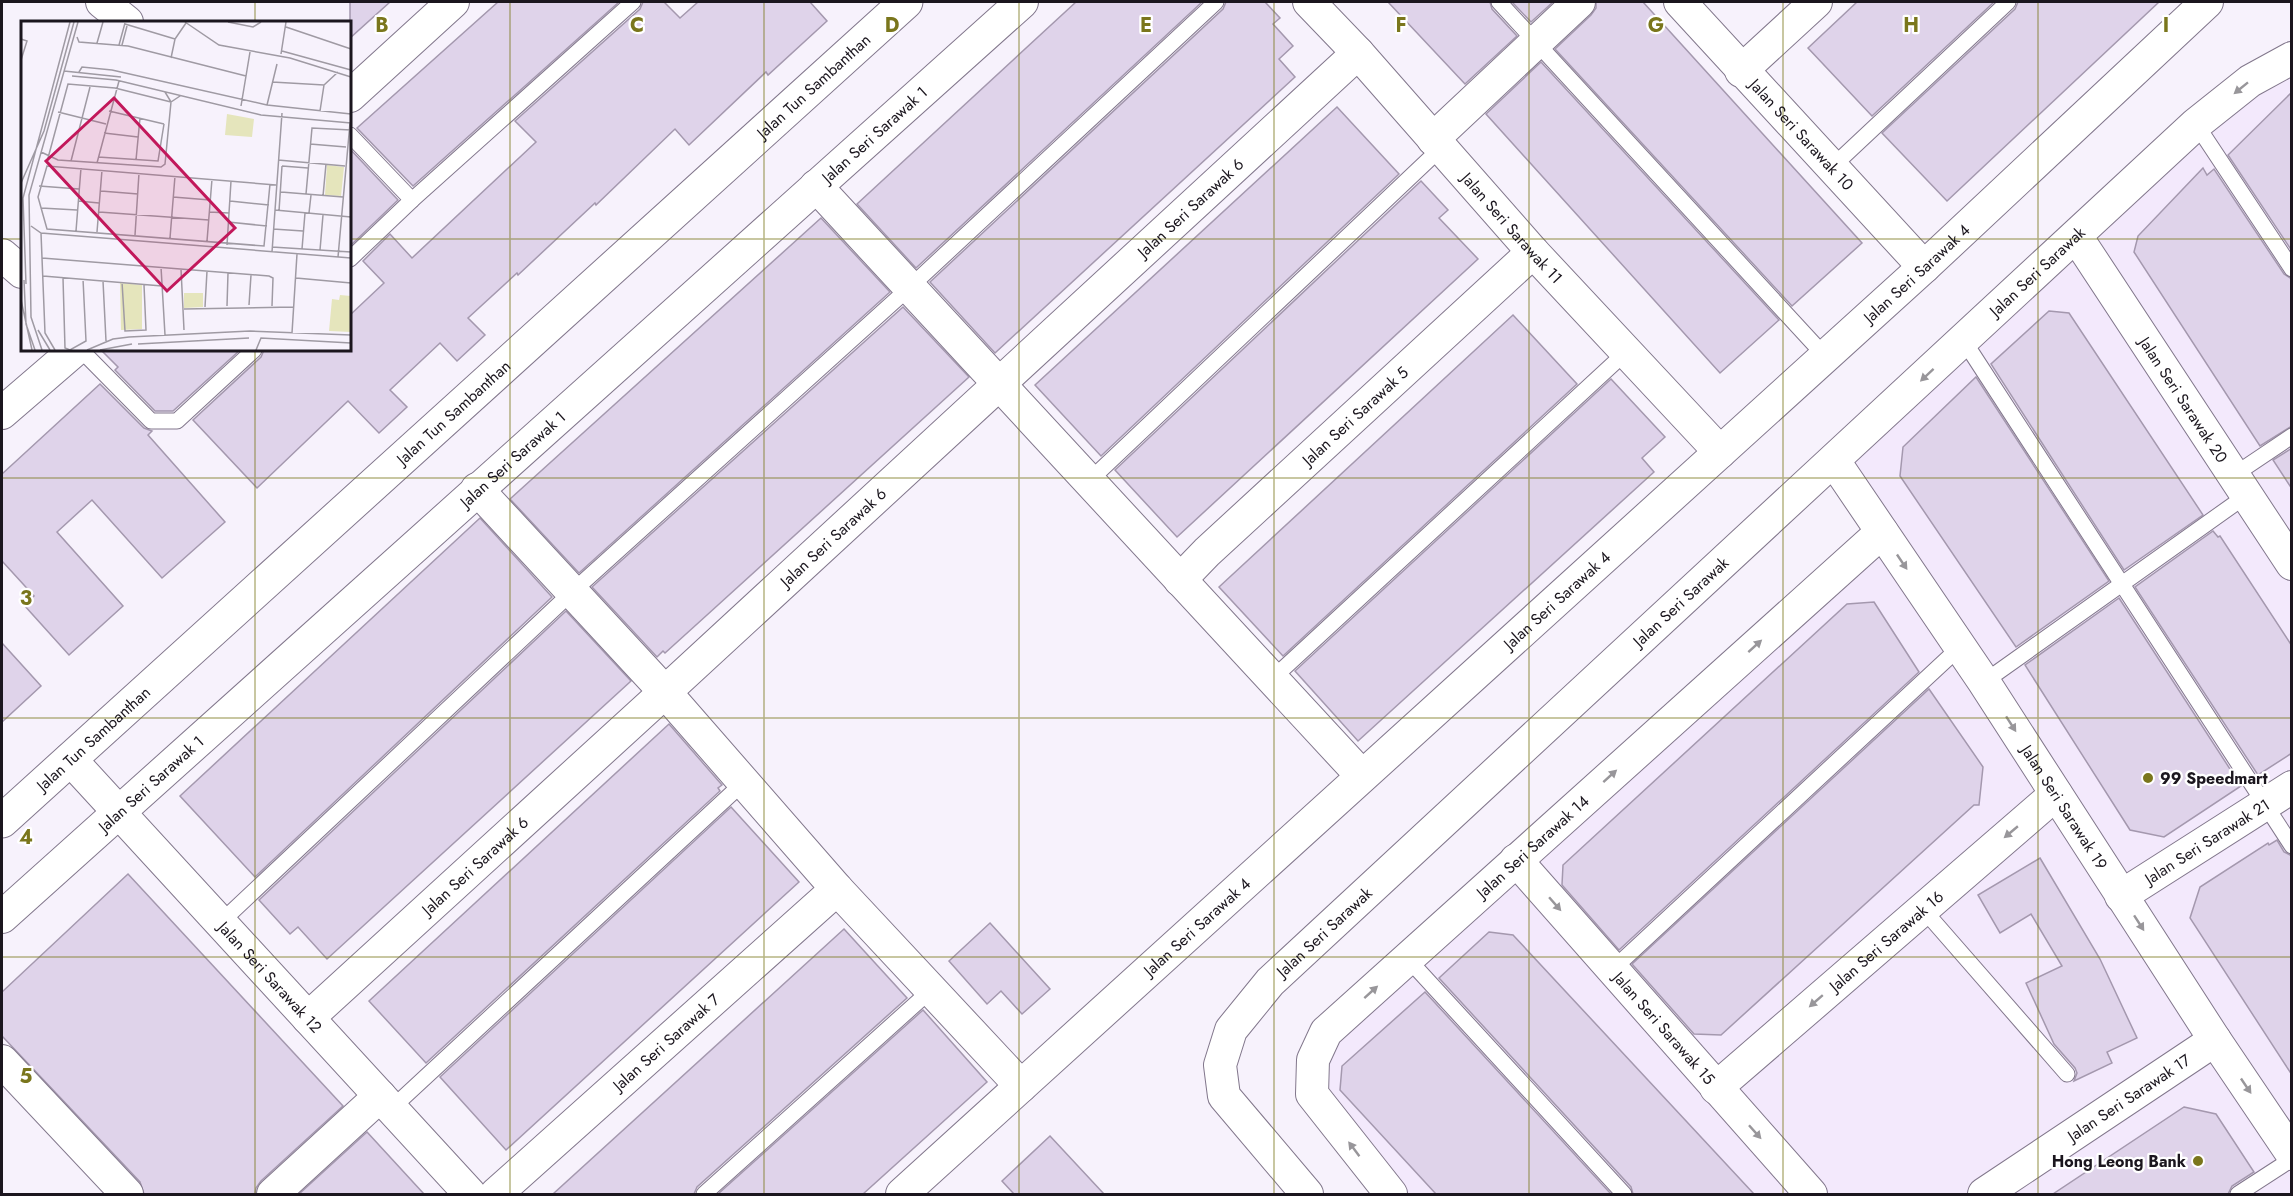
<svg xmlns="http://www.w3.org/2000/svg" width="2293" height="1196" font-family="Jost,sans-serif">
<rect width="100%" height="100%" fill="#f7f2fc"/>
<path fill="#f3e9fc" d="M2291,69V1194H1404L1325,1091L1323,1067L1335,1039L1896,533L1850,464L2188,145Z"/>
<g fill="#dfd3ea" stroke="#a498ae" stroke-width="1.5">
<path d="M350,2H390L350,38Z"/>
<path d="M498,2H619L413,186L357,128Z"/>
<path d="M643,2H664L680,18L698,2H810L827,21L768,75L766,72L689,145L675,129L596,205L595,203L518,275L517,273L468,318L485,335L457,361L440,343L390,390L407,407L379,433L348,401L257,488L193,420L261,357L264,350H350V315L384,283L363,261L390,234L412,258L536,142L515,121L640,9Z"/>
<path d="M1076,2H1202L916,268L857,204Z"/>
<path d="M1226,2H1265L1280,18L1273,24L1293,46L1279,59L1295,77L995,353L930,282L1223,9Z"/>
<path d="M1388,2H1490L1492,9L1517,36L1465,84Z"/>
<path d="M1512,2H1553L1531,22Z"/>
<path d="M1596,2H1643L1862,243L1792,306L1555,49L1591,15L1596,8Z"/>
<path d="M1857,2H1994L1872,116L1808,48Z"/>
<path d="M2018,2H2159L1947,201L1882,133L2015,9Z"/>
<path d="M1541,62L1779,320L1720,373L1486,114Z"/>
<path d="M2292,92V251L2228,155Z"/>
<path d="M1337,107L1399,174L1101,456L1035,385Z"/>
<path d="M350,149L398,200L350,246Z"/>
<path d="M2203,168L2207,175L2214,169L2284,274L2292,279V426L2260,446L2134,252L2138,236Z"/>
<path d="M1421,181L1448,210L1439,218L1478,259L1177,537L1115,470Z"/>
<path d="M821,218L890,292L579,573L510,499Z"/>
<path d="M903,307L969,377L707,615L665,653L663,651L657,657L592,587Z"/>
<path d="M2049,311L2069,313L2203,515L2124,570L1991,364Z"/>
<path d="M1513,315L1577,384L1283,656L1219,587Z"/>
<path d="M101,350H240L173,411H155L115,370L118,367Z"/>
<path d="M1976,377L2109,581L2016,647L1900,476L1903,447Z"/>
<path d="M1611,379L1665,437L1642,458L1654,472L1358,741L1295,671Z"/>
<path d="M100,384L144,428L152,431L148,435L225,522L162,578L92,500L57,532L123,606L69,655L24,605L34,596L2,561V474Z"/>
<path d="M2292,448V489L2273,460Z"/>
<path d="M480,518L552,597L255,877L180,796Z"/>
<path d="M2213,531L2218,537L2220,536L2292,646V753L2258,775L2135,587Z"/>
<path d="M2119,598L2241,786L2164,837L2130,830L2025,665Z"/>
<path d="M1874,602L1919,672L1619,950L1562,885L1563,865L1847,604Z"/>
<path d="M566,611L631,681L327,959L298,927L290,934L259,900Z"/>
<path d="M2,643L41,686L2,722Z"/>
<path d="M1929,689L1983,767L1979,805H1974L1721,1035L1694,1034L1632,964Z"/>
<path d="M669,724L722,785L718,788L720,791L426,1063L369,1001Z"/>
<path d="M731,807L799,882L506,1150L440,1077Z"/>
<path d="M2277,840L2284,852L2292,856V1075L2190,918L2200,887L2268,843L2269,845Z"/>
<path d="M2040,858L2100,959L2137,1038L2107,1052L2112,1063L2074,1081L2077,1073L2075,1068L2054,1044L2026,983L2062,966L2031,914L2000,933L1978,895Z"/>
<path d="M128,874L343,1106L261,1181L256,1188L255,1194H144L140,1182L2,1036V992Z"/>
<path d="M990,923L1050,989L1022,1014L1001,991L987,1004L949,961Z"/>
<path d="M844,929L907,998L697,1187L694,1194H553Z"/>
<path d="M1489,932L1513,935L1754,1194H1633L1631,1187L1439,978Z"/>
<path d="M1425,992L1611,1194H1436L1340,1090L1342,1066Z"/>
<path d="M923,1010L987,1082L863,1194H718Z"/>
<path d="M2184,1107L2216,1114L2254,1172L2232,1186L2228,1194H2053Z"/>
<path d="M367,1132L424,1194H299Z"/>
<path d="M1050,1136L1104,1194H1014L1002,1181Z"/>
</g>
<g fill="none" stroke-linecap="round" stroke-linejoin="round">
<defs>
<g id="lane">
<path d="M1499,2L1825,356"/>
<path d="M2196,124L2292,269"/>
<path d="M350,135L412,200"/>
<path d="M1831,168L2008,2"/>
<path d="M350,259L412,200L633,2"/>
<path d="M1964,341L2292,846"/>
<path d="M81,350L151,421H177L254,350"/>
<path d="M2234,475L2292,436"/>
<path d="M1088,482L1441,148"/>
<path d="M1272,679L1625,353"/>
<path d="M1984,682L2247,495"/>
<path d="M1922,908L2067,1074"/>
<path d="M220,923L572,592L909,288L1216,2"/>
<path d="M1408,959L1624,1194"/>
<path d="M1612,970L1960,647"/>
<path d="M391,1109L744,782"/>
<path d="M704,1194L931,990"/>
<path d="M2238,1194L2292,1159"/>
</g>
<g id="street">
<path d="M102,2L127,22"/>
<path id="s1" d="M1309,2L1358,53L1533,252L1720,452"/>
<path id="s2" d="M1680,2L1924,267"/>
<path d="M1741,71L1816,2"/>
<path d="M350,96L453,2"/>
<path d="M1433,139L1579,2"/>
<path d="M816,186L1362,776"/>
<path id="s3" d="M2076,236L2292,564"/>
<path d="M2,255L22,272"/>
<path d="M2,413L75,350"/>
<path id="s4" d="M1834,461L1984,682L2215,1040L2292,1154"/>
<path d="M477,489L665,692L837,889L1021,1086"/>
<path id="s5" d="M1180,580L1207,552L1533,252"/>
<path id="s6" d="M70,759L470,1194"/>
<path id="s7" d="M1516,860L1811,1194"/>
<path id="s8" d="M2121,896L2292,787"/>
<path id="s9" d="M2,917L1022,2"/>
<path id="s10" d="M308,1018L665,692L1358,53"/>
<path d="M2,1061L127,1194"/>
<path id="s11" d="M1716,1088L2056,794"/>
<path d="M273,1194L380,1096"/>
<path id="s12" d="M496,1194L837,889"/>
<path id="s13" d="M902,1194L1924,267L2207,2"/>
<path id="s14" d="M1307,1194L1224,1096L1220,1065L1231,1030L1270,982L2196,124L2250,81L2292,58"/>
<path id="s15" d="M1391,1194L1312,1094L1313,1060L1326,1032L1882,532"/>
<path id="s16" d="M1984,1194L2215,1040"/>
</g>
<g id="secondary">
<path id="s17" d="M2,821L906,2"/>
</g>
</defs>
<use href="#lane" stroke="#82778c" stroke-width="17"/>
<use href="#street" stroke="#82778c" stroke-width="34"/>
<use href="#secondary" stroke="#82778c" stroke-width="35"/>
<use href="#lane" stroke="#fff" stroke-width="15"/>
<use href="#street" stroke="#fff" stroke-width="32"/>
<use href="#secondary" stroke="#fff" stroke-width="33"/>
</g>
<defs><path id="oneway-solid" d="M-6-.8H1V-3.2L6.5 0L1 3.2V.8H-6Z" transform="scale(1.5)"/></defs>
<g fill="#98969a">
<use href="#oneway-solid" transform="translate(2241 88) rotate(141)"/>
<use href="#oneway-solid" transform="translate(1927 375) rotate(137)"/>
<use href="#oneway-solid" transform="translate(1902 562) rotate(56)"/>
<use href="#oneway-solid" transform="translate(1755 646) rotate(-42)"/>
<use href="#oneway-solid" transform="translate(2011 724) rotate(57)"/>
<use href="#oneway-solid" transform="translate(1610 776) rotate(-42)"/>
<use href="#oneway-solid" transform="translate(2011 832) rotate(140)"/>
<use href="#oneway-solid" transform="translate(1555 904) rotate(49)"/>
<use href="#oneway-solid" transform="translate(2139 923) rotate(57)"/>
<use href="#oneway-solid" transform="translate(1371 992) rotate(-42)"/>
<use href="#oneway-solid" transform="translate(1816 1001) rotate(139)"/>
<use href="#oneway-solid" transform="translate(2246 1086) rotate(56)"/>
<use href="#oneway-solid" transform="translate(1755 1132) rotate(48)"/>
<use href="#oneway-solid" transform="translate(1354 1149) rotate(-127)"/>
</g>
<path fill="none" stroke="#7a761c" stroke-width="1.5" stroke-opacity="0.55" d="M255,2V22M510,2V1194M764,2V1194M1019,2V1194M1274,2V1194M1529,2V1194M1783,2V1194M2038,2V1194M2,239H22M350,239H2292M255,350V1194M2,478H2292M2,718H2292M2,957H2292"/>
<g fill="#7a761c" stroke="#fff" stroke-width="2">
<circle cx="2148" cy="778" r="6"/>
<circle cx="2198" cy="1161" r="6"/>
</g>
<g text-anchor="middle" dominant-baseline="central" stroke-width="4.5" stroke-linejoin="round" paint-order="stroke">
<g font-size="16" fill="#1b161e" stroke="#fff">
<text stroke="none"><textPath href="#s17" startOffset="1095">Jalan Tun Sambanthan</textPath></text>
<text stroke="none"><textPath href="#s9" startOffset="1172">Jalan Seri Sarawak 1</textPath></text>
<text stroke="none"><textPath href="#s2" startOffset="180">Jalan Seri Sarawak 10</textPath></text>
<text stroke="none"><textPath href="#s10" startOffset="1198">Jalan Seri Sarawak 6</textPath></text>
<text stroke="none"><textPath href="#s1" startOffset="304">Jalan Seri Sarawak 11</textPath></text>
<text stroke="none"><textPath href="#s14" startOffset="1304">Jalan Seri Sarawak</textPath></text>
<text stroke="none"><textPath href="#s13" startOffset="1370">Jalan Seri Sarawak 4</textPath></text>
<text stroke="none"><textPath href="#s3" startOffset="196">Jalan Seri Sarawak 20</textPath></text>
<text stroke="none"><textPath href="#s17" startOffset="609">Jalan Tun Sambanthan</textPath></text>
<text stroke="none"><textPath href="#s5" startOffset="240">Jalan Seri Sarawak 5</textPath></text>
<text stroke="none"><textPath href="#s9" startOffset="686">Jalan Seri Sarawak 1</textPath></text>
<text stroke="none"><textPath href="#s10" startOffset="712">Jalan Seri Sarawak 6</textPath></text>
<text stroke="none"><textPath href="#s13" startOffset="884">Jalan Seri Sarawak 4</textPath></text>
<text stroke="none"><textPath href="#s14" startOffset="818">Jalan Seri Sarawak</textPath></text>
<text stroke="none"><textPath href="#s17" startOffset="123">Jalan Tun Sambanthan</textPath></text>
<text stroke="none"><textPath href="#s9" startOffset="200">Jalan Seri Sarawak 1</textPath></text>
<text stroke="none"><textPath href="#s4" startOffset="416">Jalan Seri Sarawak 19</textPath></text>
<text stroke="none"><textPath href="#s8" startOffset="102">Jalan Seri Sarawak 21</textPath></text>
<text stroke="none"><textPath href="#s15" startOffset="470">Jalan Seri Sarawak 14</textPath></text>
<text stroke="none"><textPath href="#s10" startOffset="226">Jalan Seri Sarawak 6</textPath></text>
<text stroke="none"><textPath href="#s13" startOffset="398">Jalan Seri Sarawak 4</textPath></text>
<text stroke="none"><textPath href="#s14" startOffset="332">Jalan Seri Sarawak</textPath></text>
<text stroke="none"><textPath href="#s11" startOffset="225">Jalan Seri Sarawak 16</textPath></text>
<text stroke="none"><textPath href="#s6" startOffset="296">Jalan Seri Sarawak 12</textPath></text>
<text stroke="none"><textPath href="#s7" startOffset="224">Jalan Seri Sarawak 15</textPath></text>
<text stroke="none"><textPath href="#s12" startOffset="228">Jalan Seri Sarawak 7</textPath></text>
<text stroke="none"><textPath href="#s16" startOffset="174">Jalan Seri Sarawak 17</textPath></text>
</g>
<g font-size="16" font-weight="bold" fill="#1b161e" stroke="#fff" text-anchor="start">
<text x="2160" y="778">99 Speedmart</text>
<text x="2186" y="1161" text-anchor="end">Hong Leong Bank</text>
</g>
</g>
<g transform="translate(21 21)">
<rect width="330" height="330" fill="#f7f2fc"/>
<path d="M206,93L233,98L231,116L204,114ZM306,144L323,146L320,175L304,174ZM99,262L121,264V308L100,309ZM163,272H182V286L163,287ZM319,274L330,275V311L308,310L311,278L318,279Z" fill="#e5e5bc"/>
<path fill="none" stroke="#9f9aa3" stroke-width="1.5" d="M164,1L198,24L269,37L330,56M207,1L232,6L240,1M104,3L154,18M265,6L330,28M56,16L58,21L107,25L225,55M0,18L6,20L0,39M76,22L82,1M98,24L104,2M101,24L106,5M261,30L330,49M260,33L265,1M150,37L154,18L165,2M43,50L100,56M58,51L61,46L91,49L246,84L330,93M51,55L95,59L240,94L330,102M251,61L303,64L317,51M144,71L150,81L159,75M246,84L256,43M220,85L229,31M88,90L143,103M299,90L303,64M37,91L85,103M83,112L117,116M289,123L325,126M20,131L37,139L140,146L144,143L150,81M77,136L137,140L143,103M27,137L47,63L94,67L150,81M115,139L119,97M257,139L324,145M50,140L69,66M76,142L98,60M261,145L287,147M0,162L23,110L53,1M249,163L243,225L26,208L17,176L26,145L255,164M18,165L58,168M80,170L117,173M260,171L322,176M285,173L291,107L330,109M302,175L305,143M152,176L189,179M57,180L78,182M209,180L248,184M20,187L56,189M254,189L330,196M258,190L261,145M78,191L188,199M188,191L208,192M288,192L290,174M207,201L246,205M10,205L20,212L330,237M252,208L282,210M55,210L60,147M76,211L81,149M20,212L24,312L34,329M114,214L118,152M149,217L154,155M186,220L191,158M206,224L210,160M251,226L330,231M281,228L284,192M299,229L302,194M251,231L261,92M317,236L329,102M21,237L248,255L252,257L251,285M140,246L144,314M160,248L163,309M22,255L141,265M42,257L44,327L49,329L65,320L62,258M275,257L330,262M3,259L5,303L14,329M82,260L85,320M101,261L104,310L125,309L123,264M5,263L2,177L49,1M0,279L11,329M228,284L230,254M206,285L207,252M184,286L186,250M163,288L273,286M17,309L29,329M271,312L276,233M117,323L228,317M21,329L10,296L8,174L57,1M66,329L92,318L108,316L229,310L330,314M79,329L111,323M235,329L240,317L330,322"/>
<path fill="#c2185b" fill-opacity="0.15" stroke="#c2185b" stroke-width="3" d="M93,77L214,207L146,270L25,140Z"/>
<rect width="330" height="330" fill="none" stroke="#1b161e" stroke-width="3"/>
</g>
<g font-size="20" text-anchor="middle" font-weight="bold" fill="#7a761c" stroke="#fff" stroke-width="4.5" stroke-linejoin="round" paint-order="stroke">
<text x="382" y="32">B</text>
<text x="637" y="32">C</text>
<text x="892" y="32">D</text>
<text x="1146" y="32">E</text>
<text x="1401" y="32">F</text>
<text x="1656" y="32">G</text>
<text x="1911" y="32">H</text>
<text x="2166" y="32">I</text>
<text x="26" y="605">3</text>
<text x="26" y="844">4</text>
<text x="26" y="1083">5</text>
</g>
<rect width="2293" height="1196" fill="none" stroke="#1b161e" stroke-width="6"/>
</svg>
